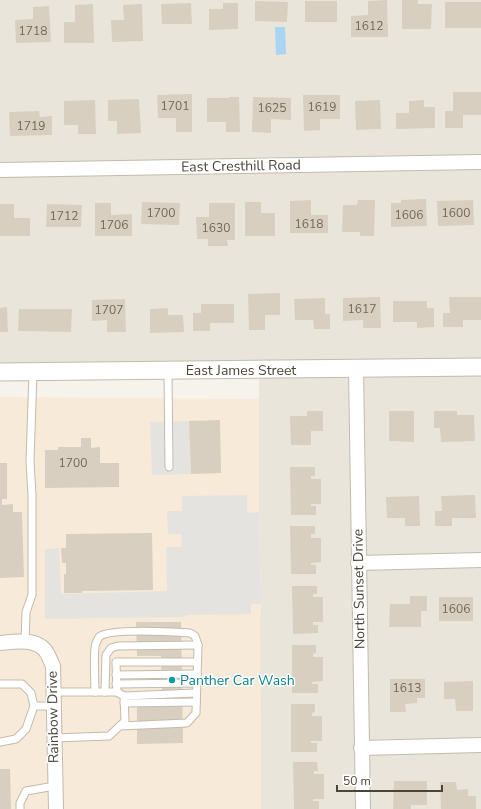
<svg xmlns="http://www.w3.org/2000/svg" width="481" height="809" font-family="'Nunito Sans',sans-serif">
<rect width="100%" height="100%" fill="#f6f3ec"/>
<path fill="#eae5da" d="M0,0H481V809H261L260,619L261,604L259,512V370L0,372Z"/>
<path fill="#f7ead8" d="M0,397L259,399V512L261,604L260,619L261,809H0Z"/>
<g fill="#e5e3e0">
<path d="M189,421L191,474L152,475L150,422Z"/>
<path d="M247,495V513L259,512L261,604H251V614L187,615L183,617L45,619V549L59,548L61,594L167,591L166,547H182L181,534H168L167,511H182V496Z"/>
</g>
<path fill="#a9d4f2" d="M275,27H285L286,54L276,55Z"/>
<g fill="#d8cfc1">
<path d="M387,0L388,37H351V16L368,15V1Z"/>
<path d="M402,0H418V4H432L431,29H402Z"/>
<path d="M255,1L288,2L287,22L255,21Z"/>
<rect x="305" y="1" width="32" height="21"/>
<rect x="445" y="2" width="36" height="26"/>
<path d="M191,3L192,24H162L161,4Z"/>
<path d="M223,3H238V29L209,30V9H223Z"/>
<path d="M93,4L94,43H64V22H75V5Z"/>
<path d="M142,4L143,41L112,42L111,20H124L123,5Z"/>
<path d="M49,6L51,42L16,43L15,20L33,19V7Z"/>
<path d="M453,92H481V115H463V128H445V111H453Z"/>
<path d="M192,94V132H176V118H158L157,95Z"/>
<path d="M303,95H340V119H320V130L304,131Z"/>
<path d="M229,97H239L240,132H226V122H207V98H229Z"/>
<path d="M253,97L291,98V120L271,119V133L252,132Z"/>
<path d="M139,99L141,133L117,134V121H108V100Z"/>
<path d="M95,100L96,134H78V125H64V101Z"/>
<path d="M380,100L381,129L356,130L355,101Z"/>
<path d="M424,100V107H435V128L396,129V113H409V101Z"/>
<path d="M39,111L40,117L52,116V135L10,136L9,112Z"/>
<path d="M426,199L427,226L391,227V203H401V200Z"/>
<path d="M311,200V215H328V233H290V201Z"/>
<path d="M358,200H375L374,236H360V232H342L343,205H357Z"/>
<path d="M473,200L474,225L438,226L437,201Z"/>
<path d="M142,202L180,203L179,225L141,224Z"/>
<path d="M245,202H261V213H275V236H245Z"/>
<path d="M95,203H111V215L132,214V236H95Z"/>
<path d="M209,203H235V240H227L228,246H208V239H197L196,217H209Z"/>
<path d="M0,204H14V218H30V236H0Z"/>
<path d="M47,204L82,205L81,227H46Z"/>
<path d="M280,293V315H265V330H249L248,294Z"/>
<path d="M380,297L381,328H363V320L343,321V298Z"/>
<path d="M449,297H481V320H463V327H443V313H450Z"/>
<path d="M325,298V314H330V329H314L313,320H295L294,299Z"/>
<path d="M125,299L126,332H107V320L92,321V300Z"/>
<path d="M393,301H427V308H434V327L417,328V322H393Z"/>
<path d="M201,304H234V323H210V331H193V313H201Z"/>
<path d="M7,307L8,332H0V308Z"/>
<path d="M168,308V315H183L184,332L150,333V309Z"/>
<path d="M19,309H72L71,332L18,331Z"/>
<path d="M307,411H323V431H311V445H291L290,416H307Z"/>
<path d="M389,411H414V442L389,441Z"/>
<path d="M434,411H457V415H474L475,441L441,442L440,428H434Z"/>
<path d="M220,420L221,473L191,474L189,421Z"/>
<path d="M81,438H91V448L100,447V463H119V487L45,488V450H58V447H81Z"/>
<path d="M0,463H7V499H2V505L13,504V512H22L24,577L0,578Z"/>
<path d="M290,467H315V476H311V479H321V504H311V506H316V515H291Z"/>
<path d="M475,495L476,518H452V526H435V511H442L441,496Z"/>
<path d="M419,496L420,526H405V518H387L386,497Z"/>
<path d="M290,526H315V534H311V538H321V562L311,563V565H316V574H291Z"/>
<path d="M152,533L153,590L82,591V593H64V574H66V563H62L61,548H66V534Z"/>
<path d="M292,586H317V594H313V597H323V622H313V625H318V633L293,634Z"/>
<path d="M410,596H427V611H421V627H389L390,604H410Z"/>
<rect x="439" y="597" width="34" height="24"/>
<path d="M136,622H181L183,743L137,744V705H162L161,656H137Z"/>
<path d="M292,645H316V653L313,654V657H323V681L312,682V684H318V693H292Z"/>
<path d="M390,679H425V698H417V703L405,704L406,712H390Z"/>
<path d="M473,681V711H456L455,699H444V682Z"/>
<path d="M291,704H315V712L312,713V716H322V741H311V743H317V752H291Z"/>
<path d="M293,762H317L318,771H314V774H324V799H313V801H319V809H294Z"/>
<path d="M0,769H10L11,809H0Z"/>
<path d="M394,781H427V805H411V809H393Z"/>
<path d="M440,782H456L457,790L468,789V796H476V809H441Z"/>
</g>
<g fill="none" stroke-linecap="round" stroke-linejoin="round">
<defs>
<g id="service">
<path d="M168,371L169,467"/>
<path d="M25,642L26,612L32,595V496L30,461L33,372"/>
<path d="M116,675L197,674"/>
<path d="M0,684H22L31,693L34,706L26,729L16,739L0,742"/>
<path d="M116,684L196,683"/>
<path d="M54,692H117L124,696L125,721L109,736L54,738"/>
<path d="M95,692C95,682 93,649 96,643C97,641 98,639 99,637C109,628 174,632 190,633L195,636L198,645L196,713L187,723L120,726"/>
<path d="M105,692L106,655L111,648L118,646L198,645"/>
<path d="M117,692L116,662H197"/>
<path d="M124,696L196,693"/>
<path d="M124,703L196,702"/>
<path d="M34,706H54"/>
<path d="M20,809V803L26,791L55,786"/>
</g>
<g id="minor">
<path d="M0,170L481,162"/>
<path d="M356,369L363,809"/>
<path d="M358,563L481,560"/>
<path d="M0,643C13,642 34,638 44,649C48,653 50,660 53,666L56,809"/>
<path d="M361,748L481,745"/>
</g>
<path id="tertiary" d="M0,372L481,367"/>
</defs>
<use href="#service" stroke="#c2bbae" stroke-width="9"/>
<use href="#minor" stroke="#c2bbae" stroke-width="16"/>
<use href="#tertiary" stroke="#c2bbae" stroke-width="19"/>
<use href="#service" stroke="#fff" stroke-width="7"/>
<use href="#minor" stroke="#fff" stroke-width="14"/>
<use href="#tertiary" stroke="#fff" stroke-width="17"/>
</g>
<circle fill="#0f9aa8" stroke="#fff" stroke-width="1.5" cx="172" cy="680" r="4"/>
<g text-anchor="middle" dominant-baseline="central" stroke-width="3" stroke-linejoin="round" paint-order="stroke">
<g font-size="12" fill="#6e675b">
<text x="369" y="26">1612</text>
<text x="33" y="31">1718</text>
<text x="175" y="106">1701</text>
<text x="322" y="107">1619</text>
<text x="272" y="108">1625</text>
<text x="31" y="126">1719</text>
<text x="161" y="213">1700</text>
<text x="456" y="213">1600</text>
<text x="409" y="215">1606</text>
<text x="64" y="216">1712</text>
<text x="309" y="224">1618</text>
<text x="114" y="225">1706</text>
<text x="216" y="228">1630</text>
<text x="362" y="309">1617</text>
<text x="109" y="310">1707</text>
<text x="73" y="463">1700</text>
<text x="456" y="609">1606</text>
<text x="407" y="688">1613</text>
</g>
<g font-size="14" fill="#4b4439" stroke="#fff">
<text transform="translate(241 166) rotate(-1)">East Cresthill Road</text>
<text x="241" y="370">East James Street</text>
<text transform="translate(359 589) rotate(-91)">North Sunset Drive</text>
<text transform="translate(53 717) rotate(-91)">Rainbow Drive</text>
</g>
<g font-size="14" fill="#0d838f" stroke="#fff" text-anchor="start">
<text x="180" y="680">Panther Car Wash</text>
</g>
</g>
<path d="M337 785v6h105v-6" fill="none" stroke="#4b4439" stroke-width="2"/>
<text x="343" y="785" font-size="12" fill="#4b4439" stroke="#ffffff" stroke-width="3" paint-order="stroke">50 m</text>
</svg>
